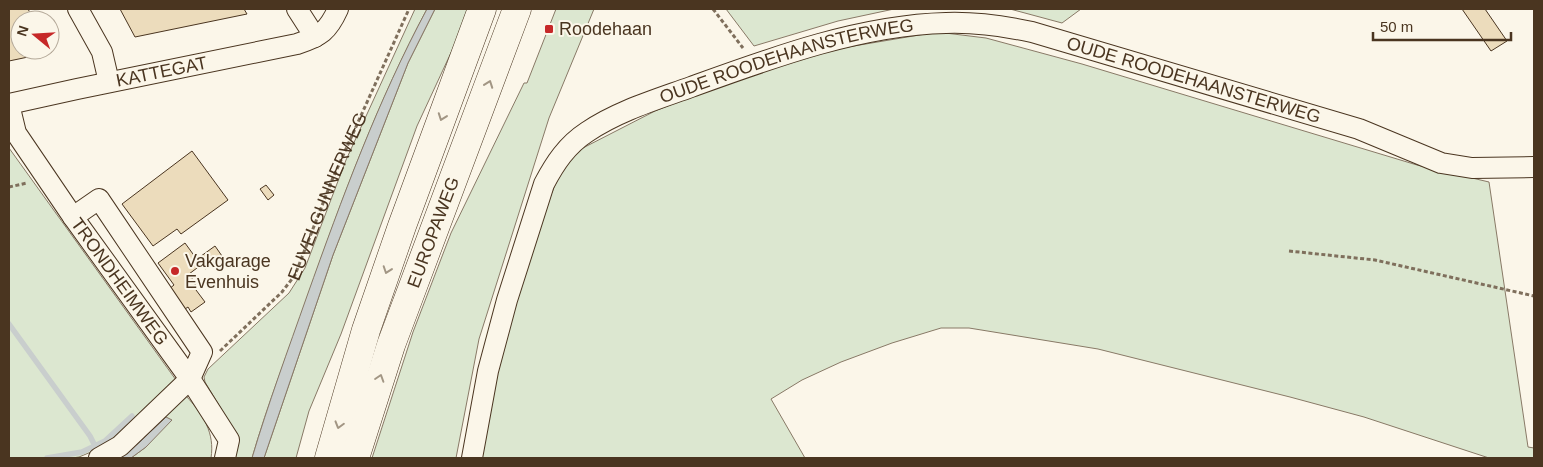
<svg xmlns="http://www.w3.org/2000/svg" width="1543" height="467" font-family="Arial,sans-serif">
<rect width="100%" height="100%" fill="#fbf6e9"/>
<g fill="#dce7d0" stroke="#887966">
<path d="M415,9H427C377,103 340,203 305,304C287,355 267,406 252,458H232L235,432L205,382L204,377L208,369L289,293L305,268L346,160Z"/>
<path d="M435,9H469L455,44L417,126L341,334L309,411L296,458H264L333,255L408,63Z"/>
<path d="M556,9H594L549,118L479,339L456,458H372L413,332L451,233L524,83H527Z"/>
<path d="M726,9H894L838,21L754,46Z"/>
<path d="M1010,9H1081L1062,23Z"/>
<path d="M937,32L986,38L1082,64L1417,165L1489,182L1528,447L1534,448V458H1489L1364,417L1290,397L1098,349L969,328H941L892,343L841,362L802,380L771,399L805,458H476L496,364L545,209L563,166L579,150L655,111L741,76L830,50Z"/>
<path d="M9,148L176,380L108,445L79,457L72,458H9Z"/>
<path d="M186,396C203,414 215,433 211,458H131L146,447L166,417C155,427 128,458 114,458Z"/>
</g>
<g fill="#c9cecd" stroke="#887966">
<path d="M427,9H435L408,63L333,255L264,458H252C268,404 288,350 307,296C342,198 378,100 427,9Z"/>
<path d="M166,417L172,420L146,447L131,458H119L133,448Z"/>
</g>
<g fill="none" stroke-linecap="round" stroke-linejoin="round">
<g stroke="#c9cecd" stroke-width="5.5">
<path d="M9,324L90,436L95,446"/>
<path d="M47,458L82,452L105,441L132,416"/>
</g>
</g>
<g fill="#ecdcbc" stroke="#4a3520">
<path d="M9,9H28L34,20H20V50L50,49L52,52L9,61Z"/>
<path d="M120,9H244L247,14L135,37Z"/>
<path d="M1462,9H1485L1507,41L1491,51Z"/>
<path d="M192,151L228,200L181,234L177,229L153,246L122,204Z"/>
<path d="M266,185L274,195L268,200L260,189Z"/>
<path d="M185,243L201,265L189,274L196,284L193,286L205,302L191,312L188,307L185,309L169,289L174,285L158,263Z"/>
<path d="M215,246L222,256L205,269L197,259Z"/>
</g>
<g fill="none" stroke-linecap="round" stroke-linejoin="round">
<defs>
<g id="minor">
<path d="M78,9L102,52L109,82"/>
<path d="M297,9L315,37"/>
<path id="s2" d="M9,104L16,133L73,217L190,379L229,440L225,458"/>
<path id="s3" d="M9,104L77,89L297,44C321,36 328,31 338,9"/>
<path d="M73,217L99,199L202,352L190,379L120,446L99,458"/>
<path id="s4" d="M472,458L488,371L507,300L544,184C555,163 567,145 587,132C618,111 655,100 691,87C771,58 860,25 946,23C975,22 1004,26 1032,32L1359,129L1441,163L1472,168L1534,167"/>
</g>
<g id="highway">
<path d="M329,458L366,330L402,226L482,9"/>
<path id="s5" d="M355,458L391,345L517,9"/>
</g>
</defs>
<use href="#minor" stroke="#4a3520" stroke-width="22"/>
<use href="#highway" stroke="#4a3520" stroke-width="29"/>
<g stroke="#7f6f5c" stroke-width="3" stroke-dasharray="4 2.5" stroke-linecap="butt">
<path d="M713,9L743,48"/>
<path d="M9,187L27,183"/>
<path d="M1289,251L1375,260L1534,296"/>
<path id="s1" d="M220,351L282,292L295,275L332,180L409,9"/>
</g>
<use href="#minor" stroke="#fbf6e9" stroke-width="20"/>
<use href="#highway" stroke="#fbf6e9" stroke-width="28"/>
</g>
<defs><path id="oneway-chevron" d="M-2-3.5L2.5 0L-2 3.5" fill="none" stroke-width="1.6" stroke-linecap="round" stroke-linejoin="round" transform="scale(1.25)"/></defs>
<g stroke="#a29684">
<use href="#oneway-chevron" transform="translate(489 84) rotate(-70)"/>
<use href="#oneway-chevron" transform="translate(442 117) rotate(110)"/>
<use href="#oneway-chevron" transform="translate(387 270) rotate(109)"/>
<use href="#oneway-chevron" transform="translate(380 378) rotate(-72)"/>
<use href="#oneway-chevron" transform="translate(339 425) rotate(106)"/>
</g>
<g fill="#c62828" stroke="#fbf6e9" stroke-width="2">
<rect x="544" y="24" width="10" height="10" rx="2.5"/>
<circle cx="175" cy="271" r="5"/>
</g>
<g text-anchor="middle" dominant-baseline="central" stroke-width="4" stroke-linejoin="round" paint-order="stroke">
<g font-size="18" fill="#4a3520" stroke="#fbf6e9" text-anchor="start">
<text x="559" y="29">Roodehaan</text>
<text x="185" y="261">Vakgarage<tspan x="185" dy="21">Evenhuis</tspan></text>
</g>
<g font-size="18" fill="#4a3520" stroke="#fbf6e9">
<text stroke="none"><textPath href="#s4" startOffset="565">OUDE ROODEHAANSTERWEG</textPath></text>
<text stroke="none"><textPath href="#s3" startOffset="156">KATTEGAT</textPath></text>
<text stroke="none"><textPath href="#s4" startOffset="985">OUDE ROODEHAANSTERWEG</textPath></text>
<text stroke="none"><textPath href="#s1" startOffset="192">EUVELGUNNERWEG</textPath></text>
<text stroke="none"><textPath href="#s5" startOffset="239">EUROPAWEG</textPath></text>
<text stroke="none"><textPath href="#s2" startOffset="211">TRONDHEIMWEG</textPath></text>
</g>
</g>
<rect width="1543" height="467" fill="none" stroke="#4a3520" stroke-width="20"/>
<g transform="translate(35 35) rotate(288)"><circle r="24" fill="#fbf6e9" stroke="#b4a999"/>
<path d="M0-4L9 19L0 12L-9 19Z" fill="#c62828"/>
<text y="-8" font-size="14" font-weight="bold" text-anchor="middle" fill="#4a3520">N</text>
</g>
<path d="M1373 32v8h138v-8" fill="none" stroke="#4a3520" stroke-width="2.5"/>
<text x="1380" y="32" font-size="15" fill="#4a3520" stroke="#fbf6e9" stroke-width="4" paint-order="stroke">50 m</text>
</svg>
